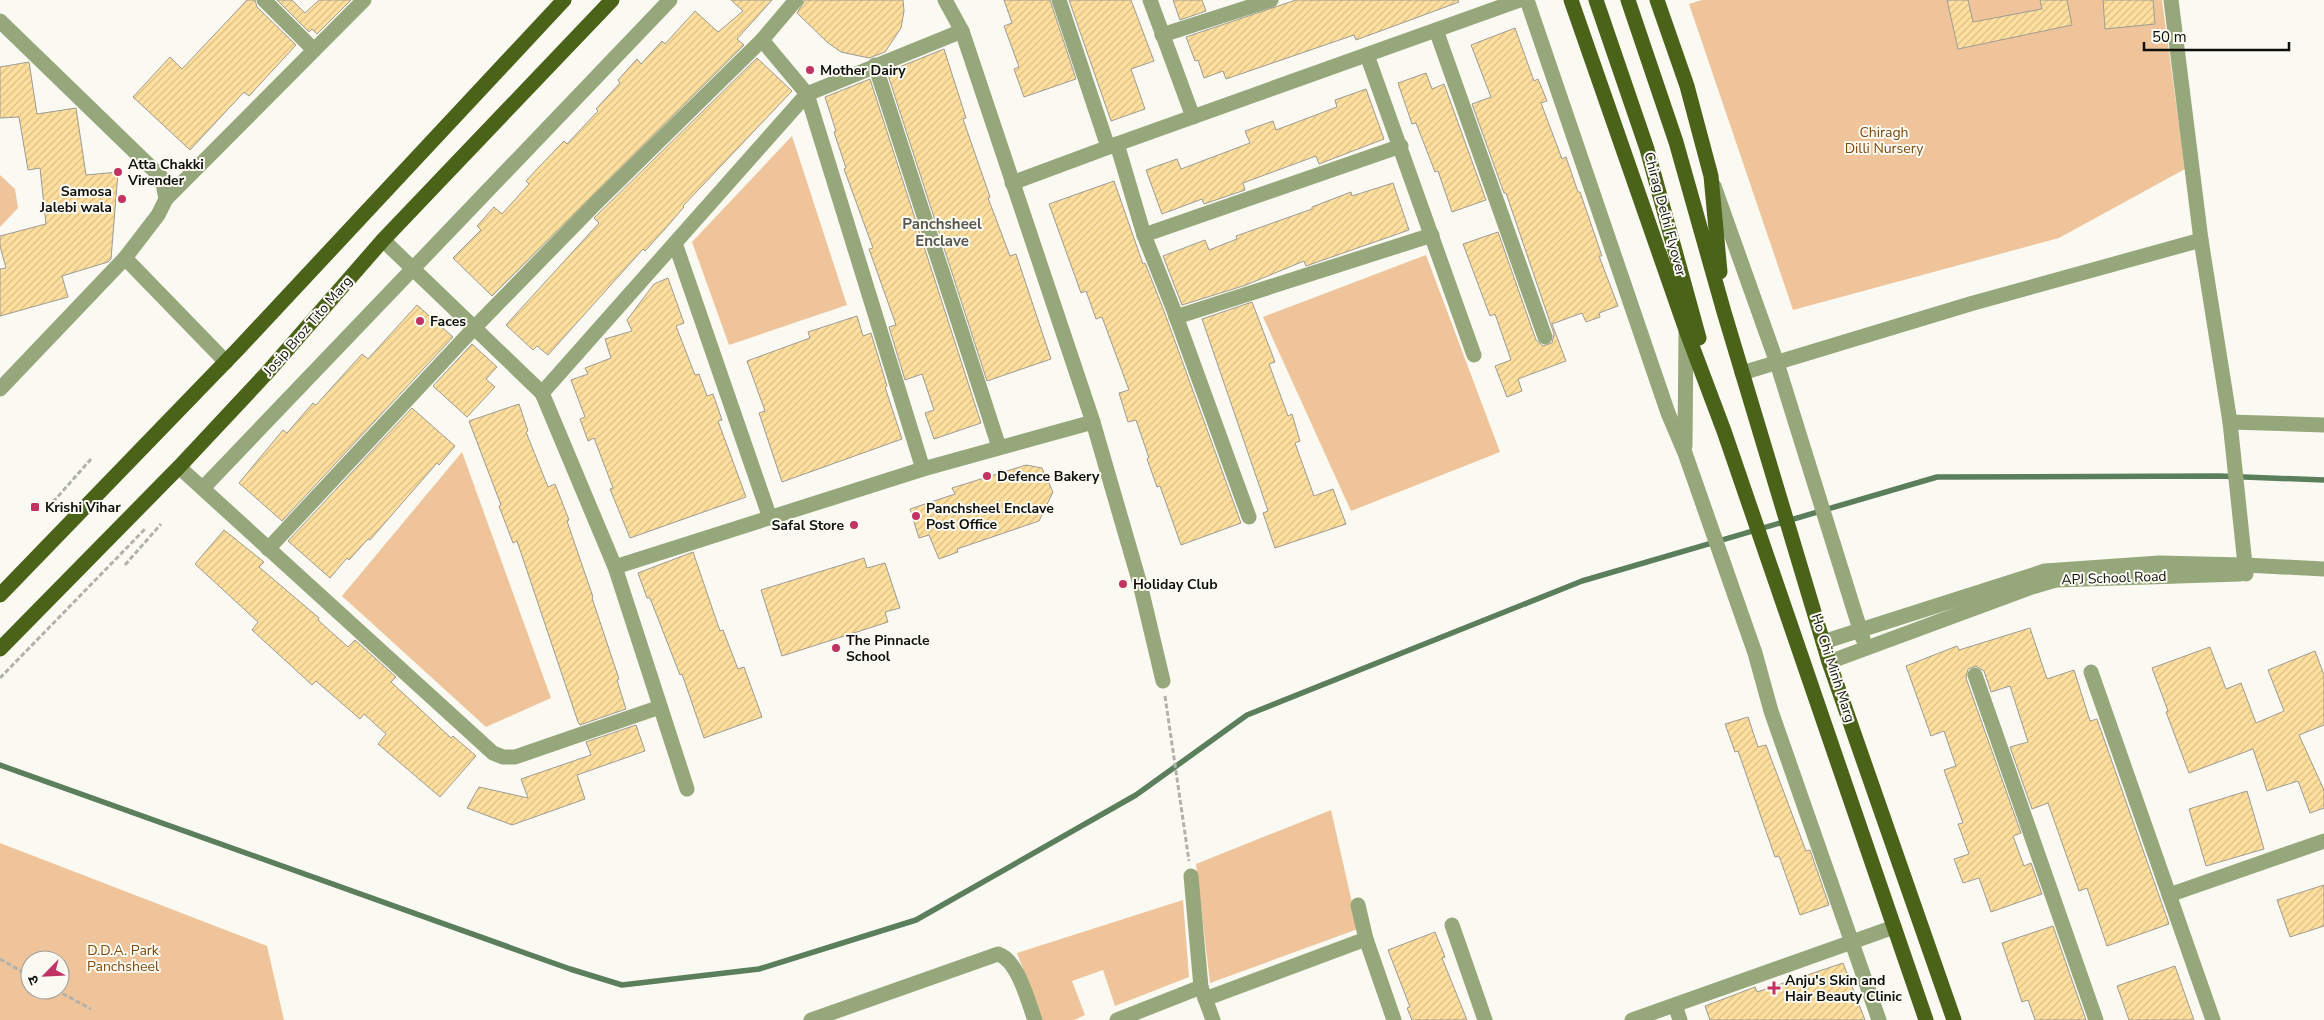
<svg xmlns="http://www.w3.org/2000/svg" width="2324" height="1020" font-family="'Nunito Sans','Noto Sans Devanagari',sans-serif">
<defs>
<pattern id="building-hatch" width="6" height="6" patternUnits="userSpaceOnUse" patternTransform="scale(1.25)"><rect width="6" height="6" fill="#fedf9e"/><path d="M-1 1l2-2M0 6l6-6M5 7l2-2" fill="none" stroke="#d8be87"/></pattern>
</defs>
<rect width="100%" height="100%" fill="#fafaf2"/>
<g fill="#efc49b" fill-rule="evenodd">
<path d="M1702,0H2162L2185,169L2059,238L1793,310L1689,4Z"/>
<path d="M792,136L847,305L729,345L692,242Z"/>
<path d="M0,175L15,189L18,208L0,227Z"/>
<path d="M1426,255L1500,452L1351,511L1263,317Z"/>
<path d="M462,452L551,698L486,727L342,596Z"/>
<path d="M1331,810L1358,929L1210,983L1196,864Z"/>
<path d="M0,843L267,946L284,1020H0ZM30,960H60V990H30Z"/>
<path d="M1183,900L1189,977L1115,1006L1103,970L1072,981L1085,1015L1074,1020H1042L1017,953Z"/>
</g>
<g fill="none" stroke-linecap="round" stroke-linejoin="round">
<path stroke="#5b7f5c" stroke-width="5.5" d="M0,765L570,969L622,985L759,969L916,920L1136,795L1247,715L1582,581L1937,477L2219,476L2324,480"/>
</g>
<g fill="url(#building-hatch)" stroke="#9e9b94">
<path d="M247,0H255L257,7L296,45L249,96L244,92L190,150L133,97L170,57L182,69Z"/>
<path d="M277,0H292L305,13L319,0H351L317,34L312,29L309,32Z"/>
<path d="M731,0H772L737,39L744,45L492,296L453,258L481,230L477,226L494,207L502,214L529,184L526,181L538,168L564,141L567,144L598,111L596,109L620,83L618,80L637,59L641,64L662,41L665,44L695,11L718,32L743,11Z"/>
<path d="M805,0H903L904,11L901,28L885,52L869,58L841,52L827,42L797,13Z"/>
<path d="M1004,0H1050L1076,79L1024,97L1014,69L1019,67L1004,26L1012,23Z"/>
<path d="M1069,0H1131L1154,61L1131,69L1145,109L1111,121Z"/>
<path d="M1173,0H1202L1206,11L1180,20Z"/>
<path d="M1296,0H1458L1459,2L1356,40L1354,35L1226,79L1223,71L1204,78L1198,60L1195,61L1186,37Z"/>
<path d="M1947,0H1968L1973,22L2042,9L2040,0H2067L2072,25L1958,49Z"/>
<path d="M2103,0H2153L2155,24L2105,29Z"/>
<path d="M1515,28L1534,81L1538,79L1547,101L1541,103L1562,159L1566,157L1578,192H1580L1602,256H1599L1618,306L1599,313L1600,317L1586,322L1582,313L1552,324L1566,361L1518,379L1522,391L1507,397L1495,366L1511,360L1495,314L1490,316L1463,244L1498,232L1536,340L1543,346L1552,343L1554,334L1506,193H1504L1472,104L1491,97L1471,45Z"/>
<path d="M944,49L966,118L963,119L990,197L988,198L1010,256L1016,254L1051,359L987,381L887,72Z"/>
<path d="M757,58L792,91L683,206L684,207L665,229L645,251L643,249L548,355L537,346L533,350L506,325L599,223L594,218Z"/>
<path d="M29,62L37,114L76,108L86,175L118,172L111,259L108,262L62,276L68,297L0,316V269L6,268L0,246V236L46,224L40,168L28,170L19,117L0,118V67Z"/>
<path d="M1426,73L1432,89L1444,84L1486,200L1452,212L1438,171L1435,172L1416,123L1412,124L1398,83Z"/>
<path d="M870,79L981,423L934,439L925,413L934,410L922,374L905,380L889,327L896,325L869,249L873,248L844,169L846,168L834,132L836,131L825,97Z"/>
<path d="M1366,89L1384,139L1319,164L1316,156L1243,183L1245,190L1204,204L1202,199L1162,214L1146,170L1177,159L1181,169L1250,143L1245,131L1273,121L1276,130L1337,107L1335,100Z"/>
<path d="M1114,181L1143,264L1145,263L1164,311L1241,523L1181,545L1160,486L1157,487L1147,459L1149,458L1136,420L1128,422L1119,393L1129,390L1102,317L1096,319L1086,291L1081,293L1049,204Z"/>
<path d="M1393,183L1409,230L1306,266L1304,261L1246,285L1182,305L1163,256L1205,240L1209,250L1237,239L1236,236L1312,209V207L1351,192L1352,196Z"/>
<path d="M668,278L684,323L676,326L695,375L699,374L707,396L713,394L722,420L718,421L746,497L630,538L610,489L613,488L594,438L588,441L580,419L585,417L571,380L588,374L585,368L611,358L605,339L632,331L627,320L654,284Z"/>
<path d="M1252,302L1275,362L1269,364L1288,416L1292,414L1300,441L1295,443L1314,496L1333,489L1346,524L1275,548L1263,513L1268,511L1202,319Z"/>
<path d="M417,305L453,337L282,521L239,483L283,430L287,433L313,403L316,405L362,354L368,359Z"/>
<path d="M857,316L863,336L871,333L887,386L885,387L902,439L782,482L759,413L765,411L747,361L810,338L808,332Z"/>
<path d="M472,344L497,367L486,379L495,387L467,417L433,386Z"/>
<path d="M519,404L528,431L526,432L548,487L555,484L569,520L567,521L593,597L592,598L619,679L617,680L626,709L580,725L578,722L517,541L513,543L499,506L501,505L469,421Z"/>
<path d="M412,408L455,446L439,465L437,463L370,540L368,539L349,560L347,558L330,578L288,541Z"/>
<path d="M1026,465L1042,468L1053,492L1039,521L957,549L958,552L939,559L929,535L919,538L910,509L955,494L952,488Z"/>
<path d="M224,530L264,562L259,567L319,618L318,620L348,647L355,640L396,677L391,682L451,738L453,736L476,756L440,797L378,744L386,734L364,714L360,719L316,681L312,685L252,630L258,622L195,564Z"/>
<path d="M693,552L720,631L723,630L738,669L744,667L762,717L704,738L682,674L680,675L650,598H647L638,573Z"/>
<path d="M864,558L867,568L885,563L900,608L885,612L888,622L782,656L761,590Z"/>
<path d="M2030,628L2047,679L2074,670L2090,721L2097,719L2169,924L2107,946L2087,888L2079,891L2048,803L2032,809L2010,747L2028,742L2010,686L1991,692L1984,671L1976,666L1968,669L1966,678L2021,833L2013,836L2024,866L2031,863L2042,894L1991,912L1979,878L1963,883L1954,859L1969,854L1958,824L1963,823L1944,770L1956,766L1944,731L1931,736L1906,666L1957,646L1959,650Z"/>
<path d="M2210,647L2226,689L2241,683L2256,723L2284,711L2268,670L2315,651L2324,675V725L2299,735L2324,790V808L2310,813L2298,781L2267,791L2253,749L2189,773L2166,712L2168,711L2152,668Z"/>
<path d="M1748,717L1758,747L1766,745L1806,851L1810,850L1829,905L1800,915L1779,856L1775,857L1738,751L1735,752L1725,724Z"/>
<path d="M636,725L645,751L577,775L585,799L512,825L467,808L479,787L528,798L521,779L591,755L586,742Z"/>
<path d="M2247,791L2264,849L2206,866L2189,809Z"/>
<path d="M2324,885V926L2290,937L2277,900Z"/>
<path d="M2053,926L2086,1020H2035L2028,1000L2022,1002L2002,943Z"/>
<path d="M1435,932L1445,957L1442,958L1467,1020H1412L1407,1008L1410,1007L1388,950Z"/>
<path d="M1843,963L1865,1020H1710L1705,1006L1755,987L1757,992Z"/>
<path d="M2175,966L2194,1020H2129L2117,986Z"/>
</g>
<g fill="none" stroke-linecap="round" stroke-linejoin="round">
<g stroke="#b2b2ac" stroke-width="3" stroke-dasharray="5 2.5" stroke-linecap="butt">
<path d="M53,502L91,459"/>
<path d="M125,565L161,524"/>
<path d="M0,678L146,528"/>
<path d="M1165,696L1189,861"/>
<path d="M0,959L30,976"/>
<path d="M56,990L91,1009"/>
</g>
<g stroke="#96a87b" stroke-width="15">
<path d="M264,0L314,50"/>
<path d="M796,0L762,40L807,94L923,469L1093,422"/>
<path d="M945,0L962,31L1093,422L1140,584L1163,681"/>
<path d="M1059,0L1108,147"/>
<path d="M1150,0L1193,117"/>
<path d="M1527,0L1668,413L1685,453L1755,653L1771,711L1879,1020"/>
<path d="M2171,0L2201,240L2230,422L2246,574"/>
<path d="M0,21L162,178L166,199L158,215L125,258"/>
<path d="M1436,30L1545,337"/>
<path d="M1162,35L1271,0"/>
<path d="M1367,55L1474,355"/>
<path d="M875,65L999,447"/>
<path d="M1117,144L1144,235L1173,308L1249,517"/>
<path d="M1012,183L1117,144L1520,0"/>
<path d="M1714,186L1777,363L1863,639"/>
<path d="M166,199L364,0"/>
<path d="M1144,235L1401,146"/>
<path d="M383,240L542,393L807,94L962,31"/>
<path d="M675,243L770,518"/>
<path d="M1176,317L1432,235"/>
<path d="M1742,373L1970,304L2201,240"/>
<path d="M0,389L125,258L226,362"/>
<path d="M542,393L615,567L923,469"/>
<path d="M2230,422L2324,425"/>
<path d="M1685,446L1686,332"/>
<path d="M179,467L493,753L503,757H515L660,707"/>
<path d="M203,488L670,0"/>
<path d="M268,549L475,327L596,203L762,40"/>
<path d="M615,567L687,789"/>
<path d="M1823,642L2045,571L2159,563L2245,565L2324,569"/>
<path d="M1829,662L2032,587L2056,580L2240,574"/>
<path d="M2091,672L2213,1020"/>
<path d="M1975,675L2096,1020"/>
<path d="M1191,876L1201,987"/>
<path d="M2169,895L2324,841"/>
<path d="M1358,905L1366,939L1394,1020"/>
<path d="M1452,925L1485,1020"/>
<path d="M1205,999L1366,939"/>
<path d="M1675,1005L1680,1020"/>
<path d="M811,1020L998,954C1018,960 1028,1002 1035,1020"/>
<path d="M1117,1020L1201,987L1213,1020"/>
<path d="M1632,1020L1894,927"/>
</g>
<g stroke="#4b6219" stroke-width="15">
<path d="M1571,0L1686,330L1724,431L1926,1020"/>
<path d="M1596,0L1647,149L1699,338"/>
<path d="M1628,0L1676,142L1724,312L1829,662L1954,1020"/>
<path d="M1657,0L1687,86L1711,176L1720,272"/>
<path d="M0,595L239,348L564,0"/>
<path d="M0,649L179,467L266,374L383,240L612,0"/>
</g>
</g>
<g fill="#c03363" stroke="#fafaf2" stroke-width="2">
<circle cx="810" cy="70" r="5"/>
<circle cx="118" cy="172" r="5"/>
<circle cx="122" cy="199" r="5"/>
<circle cx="420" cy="321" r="5"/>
<circle cx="987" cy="476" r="5"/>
<rect x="30" y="502" width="10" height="10" rx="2.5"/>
<circle cx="916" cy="516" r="5"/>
<circle cx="854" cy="525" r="5"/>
<circle cx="1123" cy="584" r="5"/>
<circle cx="836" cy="648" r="5"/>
<path d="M1771.5 980.5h5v5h5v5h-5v5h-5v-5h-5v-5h5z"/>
</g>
<g text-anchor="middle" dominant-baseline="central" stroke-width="4" stroke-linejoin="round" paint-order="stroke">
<g font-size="14" font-weight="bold" fill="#0f0f0c" stroke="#fafaf2" text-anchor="start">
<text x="820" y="70">Mother Dairy</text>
<text x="128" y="164">Atta Chakki<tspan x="128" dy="16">Virender</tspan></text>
<text x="112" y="191" text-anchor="end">Samosa<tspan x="112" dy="16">Jalebi wala</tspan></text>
<text x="430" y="321">Faces</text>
<text x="997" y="476">Defence Bakery</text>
<text x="45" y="507">Krishi Vihar</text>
<text x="926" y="508">Panchsheel Enclave<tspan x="926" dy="16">Post Office</tspan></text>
<text x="844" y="525" text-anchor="end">Safal Store</text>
<text x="1133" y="584">Holiday Club</text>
<text x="846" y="640">The Pinnacle<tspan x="846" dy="16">School</tspan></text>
<text x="1785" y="980">Anju's Skin and<tspan x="1785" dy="16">Hair Beauty Clinic</tspan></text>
</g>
<g font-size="14" fill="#7b4b10" stroke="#fafaf2">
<text x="1884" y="132">Chiragh<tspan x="1884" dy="16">Dilli Nursery</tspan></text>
<text x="123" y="950">D.D.A. Park<tspan x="123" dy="16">Panchsheel</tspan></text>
</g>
<g font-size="14" fill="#0f0f0c" stroke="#fafaf2">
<text transform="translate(1665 214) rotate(75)">Chirag Delhi Flyover</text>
<text transform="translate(308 326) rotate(-49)">Josip Broz Tito Marg</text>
<text transform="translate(2114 578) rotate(-2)">APJ School Road</text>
<text transform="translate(1833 668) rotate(72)">Ho Chi Minh Marg</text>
</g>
<g font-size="15" font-weight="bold" fill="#575750" stroke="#fafaf2">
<text x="942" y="224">Panchsheel<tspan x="942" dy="17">Enclave</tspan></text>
</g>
</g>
<g transform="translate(45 975) rotate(246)"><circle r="24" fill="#fafaf2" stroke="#9c9c96"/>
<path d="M0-4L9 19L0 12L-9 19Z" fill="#c03363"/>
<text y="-8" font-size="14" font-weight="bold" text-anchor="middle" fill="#0f0f0c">उ</text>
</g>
<path d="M2144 42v8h145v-8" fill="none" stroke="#0f0f0c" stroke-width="2.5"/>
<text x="2152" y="42" font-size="15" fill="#0f0f0c" stroke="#fafaf2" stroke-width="4" paint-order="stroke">50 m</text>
</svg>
